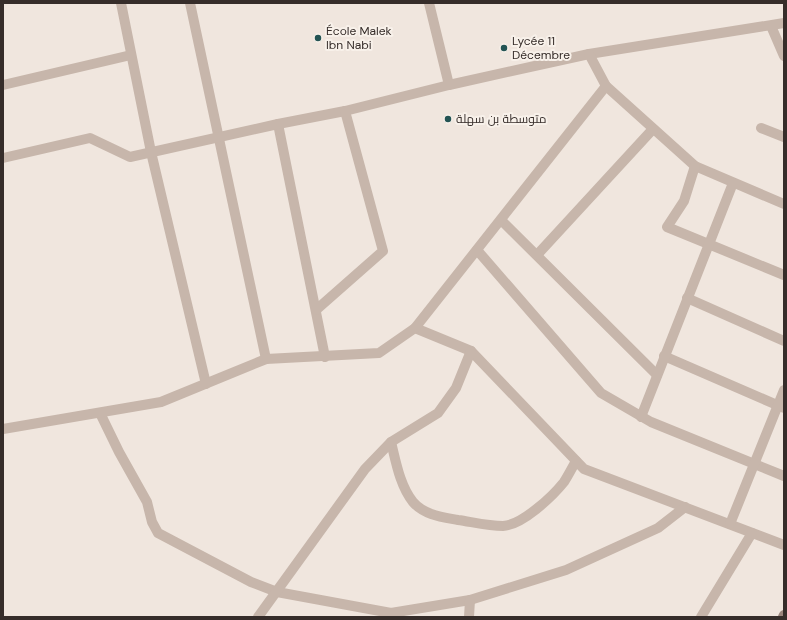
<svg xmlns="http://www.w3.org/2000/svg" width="787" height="620" font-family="'DM Sans',Cairo,sans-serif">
<rect width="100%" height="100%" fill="#f0e6de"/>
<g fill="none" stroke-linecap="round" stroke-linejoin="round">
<g stroke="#c7b6ab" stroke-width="10">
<path d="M121,3L151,152L206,384"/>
<path d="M190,3L266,359"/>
<path d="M429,3L449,85"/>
<path d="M771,26L784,56"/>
<path d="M3,85L131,55"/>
<path d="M606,86L695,166L784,204"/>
<path d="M278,124L325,357"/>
<path d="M761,128L784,137"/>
<path d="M3,158L90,138L130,157L278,124L345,111L449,85L589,54L784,23"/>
<path d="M695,166L684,201L667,227L784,275"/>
<path d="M501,220L657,375"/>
<path d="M477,250L601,393L651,422L784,476"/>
<path d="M537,255L653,129"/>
<path d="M687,298L784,341"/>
<path d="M316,310L383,251L345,111"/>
<path d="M415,328L471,351L584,469L784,545"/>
<path d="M664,356L784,408"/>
<path d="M100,413L119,452L147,502L152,522L158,533L251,582L277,592L391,613L470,600L566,570L658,528L685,507"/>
<path d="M641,417L733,183"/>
<path d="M3,429L161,402L266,359L379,353L415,328L606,86L589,54"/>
<path d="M391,442C396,462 400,486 413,502C424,515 442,517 458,520C472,522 488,526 503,526C522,525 552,497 564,482C568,476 572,468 576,461"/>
<path d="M730,524L784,390"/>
<path d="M258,617L365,469L391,442L438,413L456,388L471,351"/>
<path d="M469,617L470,600"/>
<path d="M701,617L752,533"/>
</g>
<path stroke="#9b857d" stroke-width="10" d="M783,617L784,615"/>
</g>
<g fill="#235353" stroke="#f8f1ea" stroke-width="1.5">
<circle cx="318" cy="38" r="4"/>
<circle cx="504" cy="48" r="4"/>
<circle cx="448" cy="119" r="4"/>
</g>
<g text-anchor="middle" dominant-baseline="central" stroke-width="4" stroke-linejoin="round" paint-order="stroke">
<g font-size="12" fill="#362d2a" stroke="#f8f1ea" text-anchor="start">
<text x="326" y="31">École Malek<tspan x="326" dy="14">Ibn Nabi</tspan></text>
<text x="512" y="41">Lycée 11<tspan x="512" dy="14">Décembre</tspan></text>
<text x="456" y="119">متوسطة بن سهلة</text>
</g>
</g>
<rect width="787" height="620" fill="none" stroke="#362d2a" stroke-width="8"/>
</svg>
